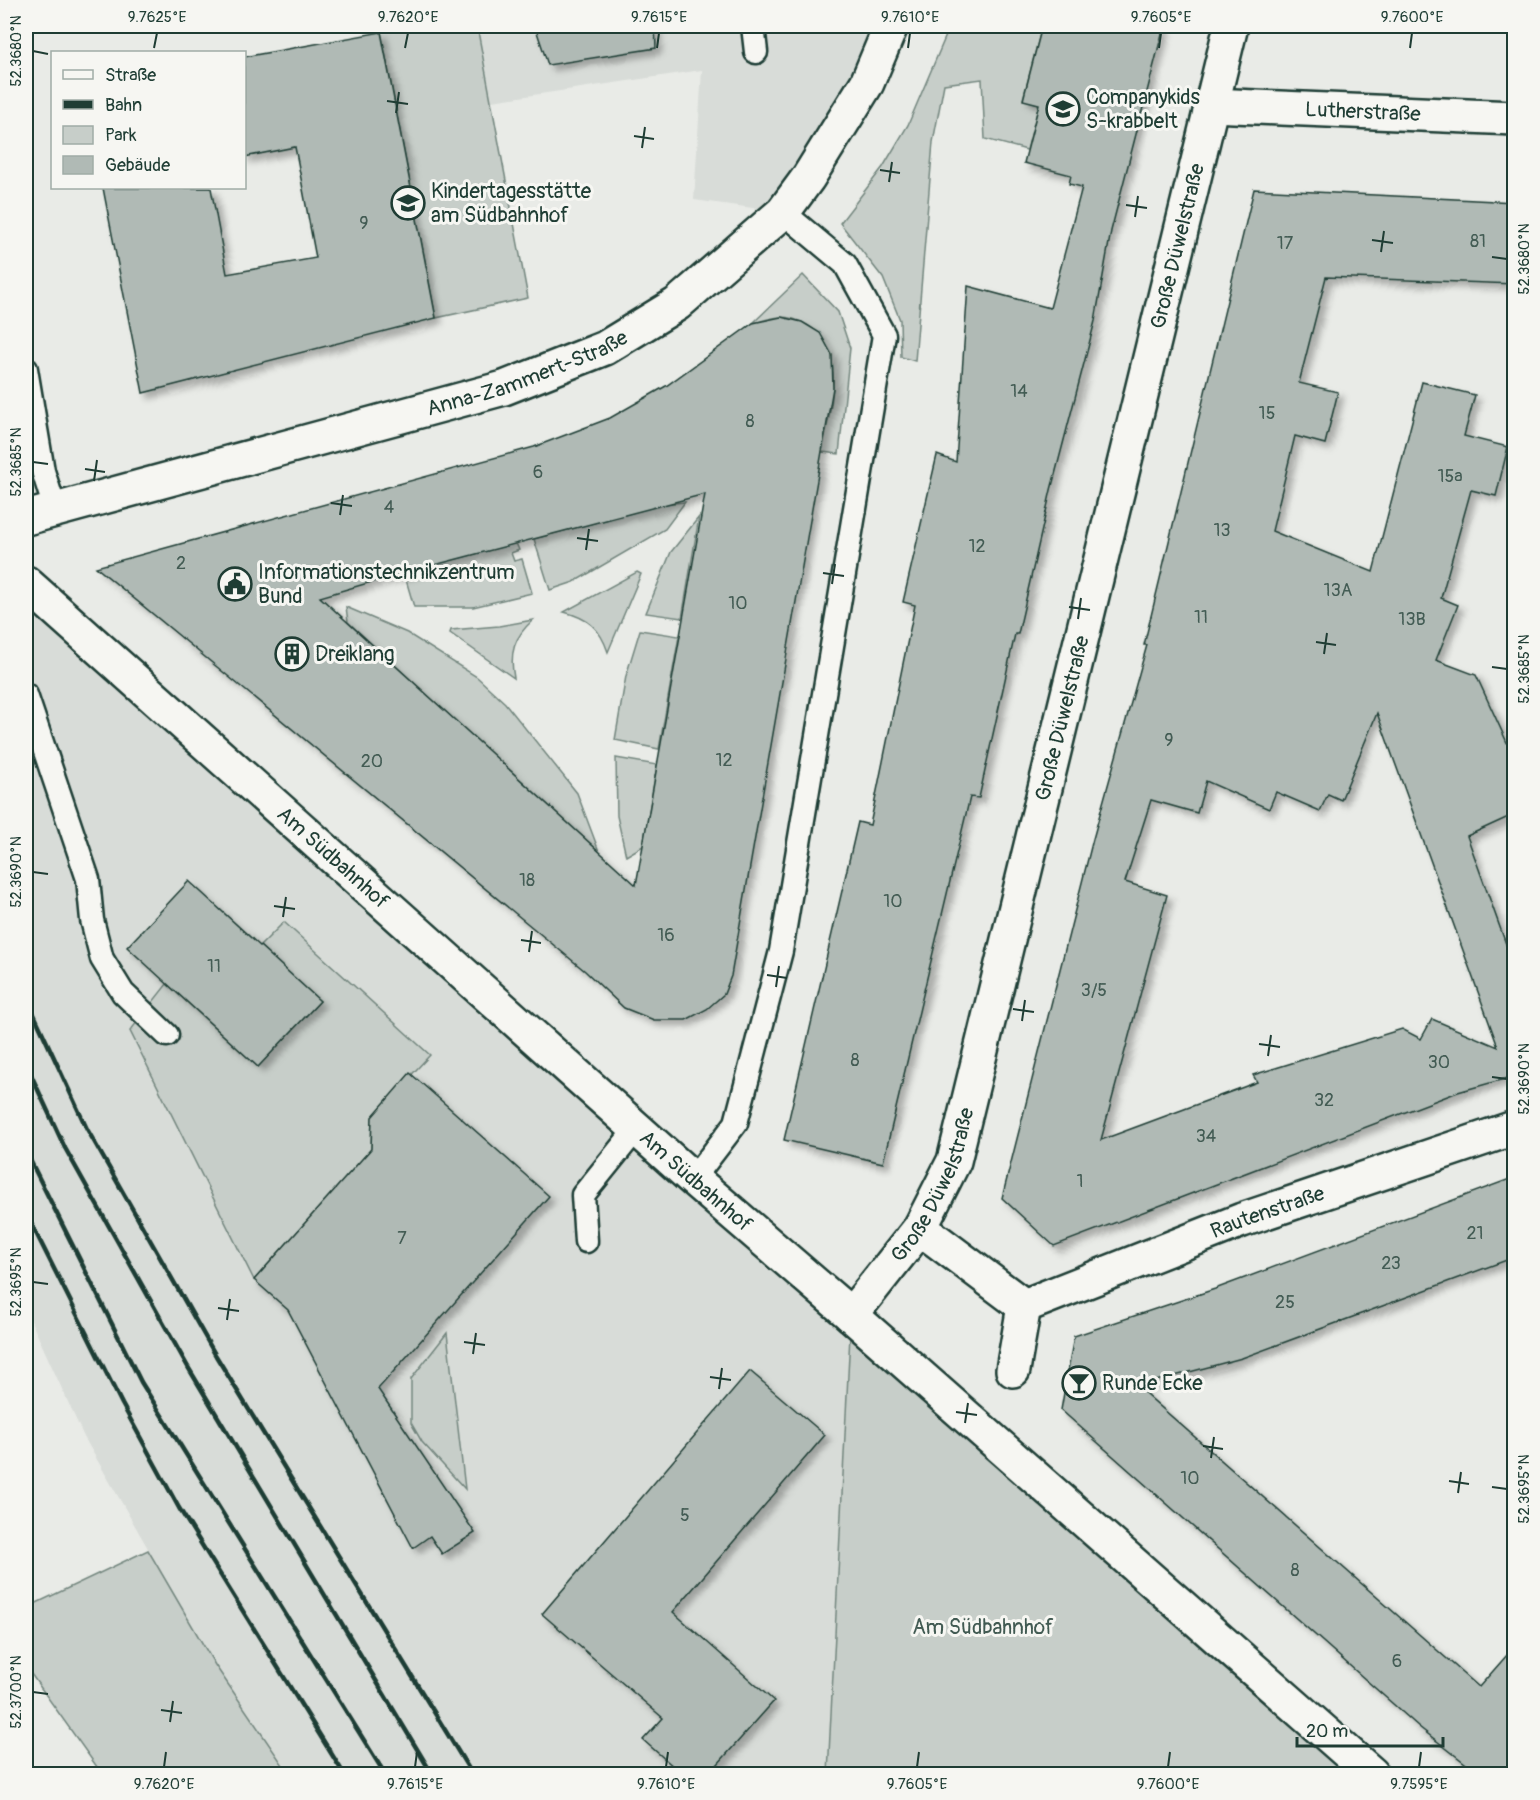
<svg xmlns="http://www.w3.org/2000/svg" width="1540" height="1800" font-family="Pangolin,sans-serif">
<defs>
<filter id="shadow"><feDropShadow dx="5.5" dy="5.5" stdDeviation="3" flood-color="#0004"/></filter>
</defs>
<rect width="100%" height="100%" fill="#e9ebe7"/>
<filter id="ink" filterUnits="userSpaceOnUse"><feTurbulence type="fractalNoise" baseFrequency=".0167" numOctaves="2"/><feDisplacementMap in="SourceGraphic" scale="12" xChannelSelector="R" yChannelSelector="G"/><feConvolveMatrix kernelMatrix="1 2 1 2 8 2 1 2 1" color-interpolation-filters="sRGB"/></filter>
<g filter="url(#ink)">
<g fill="#d8dcd8">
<path d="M380,26H891L783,212L694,200L702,70L492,101L528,298L436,318L332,345L295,147L400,128Z"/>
<path d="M26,350L55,509L26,518Z"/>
<path d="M26,583L851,1315L828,1774H289L215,1665L84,1437L26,1310Z"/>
</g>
<g fill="#c7cec9" stroke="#73867e" stroke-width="1.5">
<path d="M380,26H477L528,298L436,318Z"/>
<path d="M950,26H1042L1023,99L1039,104L1027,150L985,139L982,79L944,84L933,142L915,361L901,357L900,320L883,278L840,223L883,167L908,125Z"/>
<path d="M803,275L838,312L850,348L839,454L822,452C829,411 850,350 807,325C800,321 789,317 781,317C772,317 762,321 753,323Z"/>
<path d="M685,502L665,529L574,582L550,590L534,539L664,504Z"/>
<path d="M699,517L682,618L646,613L671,552Z"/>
<path d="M516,543L519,550L511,553L514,561L522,559L532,593L473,607H414L404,573Z"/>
<path d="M637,572L641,574L608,652C600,628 588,618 564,612Z"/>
<path d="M346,607L407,633L477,677L505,703L577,793L600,854L362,635L348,622Z"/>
<path d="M533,620C514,637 509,653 514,678L450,633L451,630L499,626Z"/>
<path d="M640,630L679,636L659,749L615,740L626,676Z"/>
<path d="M616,758L657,765L643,846L626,856L617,816Z"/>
<path d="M284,922L430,1055L372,1117L371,1149L254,1280L130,1031L167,984L258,1067L320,1001L260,946Z"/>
<path d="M851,1315L1353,1774H828Z"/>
<path d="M447,1333L465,1489L422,1442L411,1423V1379Z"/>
<path d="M148,1550L215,1665L289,1774H102L26,1667V1608Z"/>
</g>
<g fill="#b0bab5" stroke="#1f3d34" stroke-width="1.5" fill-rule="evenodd" filter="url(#shadow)">
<path d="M535,26H655L656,48L548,65Z"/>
<path d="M1042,26H1164L1111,231L1095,321L1051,490L1018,634H1015L979,798L970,797L883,1163L784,1140L858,822L870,825L915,605L903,602L937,455L956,462L968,286L1050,308L1082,187L1069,184L1071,175L1024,163L1039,104L1023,100Z"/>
<path d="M381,32L436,318L143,393L103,188H211L227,274L316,258L295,147L244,157V57Z"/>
<path d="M1254,189L1515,202V284L1326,277L1299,383L1338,392L1325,444L1295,436L1272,531L1373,572L1422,382L1475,395L1464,436L1508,447L1496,496L1471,490L1441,598L1458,605L1436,660L1476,675L1515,760V814L1467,836L1515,969V1076L1458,1092L1054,1246L1002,1198L1093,839L1147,645H1144ZM1377,713L1498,1047L1432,1019L1421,1039L1402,1029L1253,1075L1257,1082L1101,1140L1167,895L1125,882L1151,800L1197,813L1206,781L1269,809L1276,792L1320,811L1328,794L1341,800Z"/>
<path d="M781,317L802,322L820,333L832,355L833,388L731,976L724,994L707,1009L686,1020H654L624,1008L585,971L96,567L534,447L610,418L666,386L753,323ZM705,494L636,885L320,597L385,578Z"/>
<path d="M189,881L320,1001L258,1067L127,947Z"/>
<path d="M410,1073L549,1196L378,1389L475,1533L442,1554L430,1536L413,1548L288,1310L254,1280L371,1149L372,1117Z"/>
<path d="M1515,1177V1257L1242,1358L1137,1386L1479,1687L1515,1646V1774H1479L1419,1727L1061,1410L1074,1336L1215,1289Z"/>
<path d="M750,1371L825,1435L673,1612L774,1701L709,1774H682L643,1740L663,1718L542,1614Z"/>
</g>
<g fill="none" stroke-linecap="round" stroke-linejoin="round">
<defs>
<g id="lane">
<path d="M753,26L756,52"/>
<path d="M26,369L43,471L55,509"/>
<path d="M26,695L88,879L92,920L102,959L123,993L167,1035"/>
<path d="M693,1179L736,1123L781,951L884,335L845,264L783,212"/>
<path d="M586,1241L583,1195L637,1128"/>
</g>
<g id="street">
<path id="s1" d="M1211,105L1514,118"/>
<path id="s2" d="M26,518L504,388L605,348L677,304L783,212L808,178L867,83L891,26"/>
<path id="s3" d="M26,583L693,1179L851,1315L1372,1774"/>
<path d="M920,1228L1024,1306L1013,1370"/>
<path id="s4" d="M1024,1306L1242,1220L1514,1128"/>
<path id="s5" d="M851,1315L920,1228L954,1161L1231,26"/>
</g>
</defs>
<use href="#lane" stroke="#1f3d34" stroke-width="27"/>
<use href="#street" stroke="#1f3d34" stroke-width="38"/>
<use href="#lane" stroke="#f6f6f2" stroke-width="22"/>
<use href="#street" stroke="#f6f6f2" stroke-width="33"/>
<g stroke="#1f3d34" stroke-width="4.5">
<path d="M26,997L87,1129L216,1356L472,1774"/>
<path d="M26,1064L65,1148L188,1367L432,1774"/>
<path d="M26,1152L141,1382L385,1774"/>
<path d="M26,1213L122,1404L179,1508L344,1774"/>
</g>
</g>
</g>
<path fill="none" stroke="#1f3d34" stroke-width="2" d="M154,48L157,33M405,48L408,33M657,48L659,33M908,48L910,33M1159,48L1161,33M1410,48L1412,33M33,51L48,54M387,101L408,104M396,113L399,92M634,136L654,139M642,148L645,127M880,170L900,173M889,182L892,162M1126,205L1147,208M1135,217L1138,196M1372,240L1393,243M1381,252L1384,231M1492,257L1507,259M33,462L48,464M85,469L105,472M94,481L97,460M331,503L352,506M340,515L343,495M577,538L598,541M586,550L589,529M823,573L844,576M832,584L835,564M1069,607L1090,610M1078,619L1081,598M1316,642L1336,645M1324,654L1327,633M1492,667L1507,669M33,872L48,874M274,906L295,909M283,917L286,897M521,940L541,943M529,952L532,931M767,975L787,978M776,987L779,966M1013,1009L1034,1012M1022,1021L1025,1000M1259,1044L1280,1047M1268,1056L1271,1035M1492,1077L1507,1079M33,1282L48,1284M218,1308L239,1311M227,1320L230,1299M464,1342L485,1345M473,1354L476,1333M710,1377L731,1380M719,1389L722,1368M956,1412L977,1415M965,1423L968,1403M1203,1446L1223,1449M1211,1458L1214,1437M1449,1481L1469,1484M1492,1487L1507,1489M1458,1493L1461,1472M33,1692L48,1694M161,1710L182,1713M170,1722L173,1701M164,1767L166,1752M415,1767L417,1752M666,1767L668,1752M917,1767L919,1752M1168,1767L1170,1752M1419,1767L1421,1752"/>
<defs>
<symbol id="school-ring" viewBox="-11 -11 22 22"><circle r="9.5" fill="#f6f6f2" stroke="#1f3d34" stroke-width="1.5"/><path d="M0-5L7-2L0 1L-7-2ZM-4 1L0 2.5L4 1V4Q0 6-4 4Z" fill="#1f3d34"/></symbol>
<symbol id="civic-ring" viewBox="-11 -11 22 22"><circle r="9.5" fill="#f6f6f2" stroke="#1f3d34" stroke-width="1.5"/><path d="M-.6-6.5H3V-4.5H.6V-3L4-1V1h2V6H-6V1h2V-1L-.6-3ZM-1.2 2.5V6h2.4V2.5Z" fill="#1f3d34"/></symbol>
<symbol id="building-ring" viewBox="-11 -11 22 22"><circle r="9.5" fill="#f6f6f2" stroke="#1f3d34" stroke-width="1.5"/><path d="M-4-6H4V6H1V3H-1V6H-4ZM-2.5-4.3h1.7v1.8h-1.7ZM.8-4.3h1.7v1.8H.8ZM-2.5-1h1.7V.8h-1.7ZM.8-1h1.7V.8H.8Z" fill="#1f3d34"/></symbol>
<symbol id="bar-ring" viewBox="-11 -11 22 22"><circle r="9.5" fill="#f6f6f2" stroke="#1f3d34" stroke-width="1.5"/><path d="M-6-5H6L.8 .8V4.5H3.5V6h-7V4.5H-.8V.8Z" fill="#1f3d34"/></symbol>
</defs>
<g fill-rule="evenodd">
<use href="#school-ring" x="1044" y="90" width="38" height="38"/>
<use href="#school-ring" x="389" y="184" width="38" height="38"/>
<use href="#civic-ring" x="216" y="565" width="38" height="38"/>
<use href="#building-ring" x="273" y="635" width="38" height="38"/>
<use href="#bar-ring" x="1060" y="1364" width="38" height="38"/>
</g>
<g text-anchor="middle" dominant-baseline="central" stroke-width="6" stroke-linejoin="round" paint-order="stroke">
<g font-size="18" fill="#435c54">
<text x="364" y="223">9</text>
<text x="1478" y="241">81</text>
<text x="1285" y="243">17</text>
<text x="1019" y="391">14</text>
<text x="1267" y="413">15</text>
<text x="750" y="421">8</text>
<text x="538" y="472">6</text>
<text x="1450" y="476">15a</text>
<text x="389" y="507">4</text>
<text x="1222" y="530">13</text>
<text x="977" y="546">12</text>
<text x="181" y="563">2</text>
<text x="1338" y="590">13A</text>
<text x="738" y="603">10</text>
<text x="1201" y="617">11</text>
<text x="1412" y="619">13B</text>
<text x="1169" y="740">9</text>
<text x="724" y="760">12</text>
<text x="372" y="761">20</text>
<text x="527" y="880">18</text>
<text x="893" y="901">10</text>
<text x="666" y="935">16</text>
<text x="214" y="966">11</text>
<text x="1094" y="990">3/5</text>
<text x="855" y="1060">8</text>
<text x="1439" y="1062">30</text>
<text x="1324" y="1100">32</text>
<text x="1206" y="1136">34</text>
<text x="1080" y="1181">1</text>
<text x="1475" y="1233">21</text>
<text x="402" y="1238">7</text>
<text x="1391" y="1263">23</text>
<text x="1285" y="1302">25</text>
<text x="1190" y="1478">10</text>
<text x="685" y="1515">5</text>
<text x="1295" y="1570">8</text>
<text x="1397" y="1661">6</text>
</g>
<g font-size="21" fill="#1f3d34" stroke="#f6f6f2" text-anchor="start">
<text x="1086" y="97">Companykids<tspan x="1086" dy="24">S-krabbelt</tspan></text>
<text x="431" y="191">Kindertagesstätte<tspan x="431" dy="24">am Südbahnhof</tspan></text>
<text x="258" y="572">Informationstechnikzentrum<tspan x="258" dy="24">Bund</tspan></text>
<text x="315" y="654">Dreiklang</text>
<text x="1102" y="1383">Runde Ecke</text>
</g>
<g font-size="21" fill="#1f3d34" stroke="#f6f6f2">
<text stroke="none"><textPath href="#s1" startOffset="152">Lutherstraße</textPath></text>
<text stroke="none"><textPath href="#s5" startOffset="1128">Große Düwelstraße</textPath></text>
<text stroke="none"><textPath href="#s2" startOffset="522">Anna-Zammert-Straße</textPath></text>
<text stroke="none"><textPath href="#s5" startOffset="642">Große Düwelstraße</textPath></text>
<text stroke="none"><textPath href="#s3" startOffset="412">Am Südbahnhof</textPath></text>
<text stroke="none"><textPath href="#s3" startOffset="898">Am Südbahnhof</textPath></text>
<text stroke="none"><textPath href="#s5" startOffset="156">Große Düwelstraße</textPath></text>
<text stroke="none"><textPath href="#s4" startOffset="261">Rautenstraße</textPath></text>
</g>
<g font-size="21" fill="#415a52" stroke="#f6f6f2">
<text x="983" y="1627">Am Südbahnhof</text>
</g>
</g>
<rect width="1540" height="1800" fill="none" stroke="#f6f6f2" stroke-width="66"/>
<rect x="51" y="51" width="195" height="138" fill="#f6f6f2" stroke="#a0aca6" stroke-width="1.5"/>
<rect x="63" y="70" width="30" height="9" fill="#f6f6f2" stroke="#a0aca6" stroke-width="1.5"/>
<text x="105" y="81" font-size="18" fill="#1f3d34">Straße</text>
<rect x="63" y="100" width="30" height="9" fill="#1f3d34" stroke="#a0aca6" stroke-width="1.5"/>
<text x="105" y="111" font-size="18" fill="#1f3d34">Bahn</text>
<rect x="63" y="126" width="30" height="18" fill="#c7cec9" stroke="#a0aca6" stroke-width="1.5"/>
<text x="105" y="141" font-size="18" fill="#1f3d34">Park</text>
<rect x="63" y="156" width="30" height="18" fill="#b0bab5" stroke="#a0aca6" stroke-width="1.5"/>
<text x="105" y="171" font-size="18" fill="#1f3d34">Gebäude</text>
<path d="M1297 1737v9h146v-9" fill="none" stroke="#1f3d34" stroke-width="3"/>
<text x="1306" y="1737" font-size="18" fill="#1f3d34" stroke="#f6f6f2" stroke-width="4.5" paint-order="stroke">20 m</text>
<rect x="33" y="33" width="1474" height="1734" fill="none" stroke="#1f3d34" stroke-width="2"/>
<g font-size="15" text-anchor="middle" fill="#1f3d34">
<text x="157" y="22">9.7625°E</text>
<text x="408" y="22">9.7620°E</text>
<text x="659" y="22">9.7615°E</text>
<text x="910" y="22">9.7610°E</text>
<text x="1161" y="22">9.7605°E</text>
<text x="1412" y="22">9.7600°E</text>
<text transform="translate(16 51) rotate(-90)" y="5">52.3680°N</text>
<text transform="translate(1524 259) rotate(-90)" y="5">52.3680°N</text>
<text transform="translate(16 462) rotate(-90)" y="5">52.3685°N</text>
<text transform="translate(1524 669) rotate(-90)" y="5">52.3685°N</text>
<text transform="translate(16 872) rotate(-90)" y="5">52.3690°N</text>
<text transform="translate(1524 1079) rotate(-90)" y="5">52.3690°N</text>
<text transform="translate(16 1282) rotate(-90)" y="5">52.3695°N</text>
<text transform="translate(1524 1489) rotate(-90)" y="5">52.3695°N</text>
<text transform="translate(16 1692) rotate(-90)" y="5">52.3700°N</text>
<text x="164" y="1789">9.7620°E</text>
<text x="415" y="1789">9.7615°E</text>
<text x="666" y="1789">9.7610°E</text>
<text x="917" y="1789">9.7605°E</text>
<text x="1168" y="1789">9.7600°E</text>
<text x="1419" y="1789">9.7595°E</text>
</g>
</svg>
